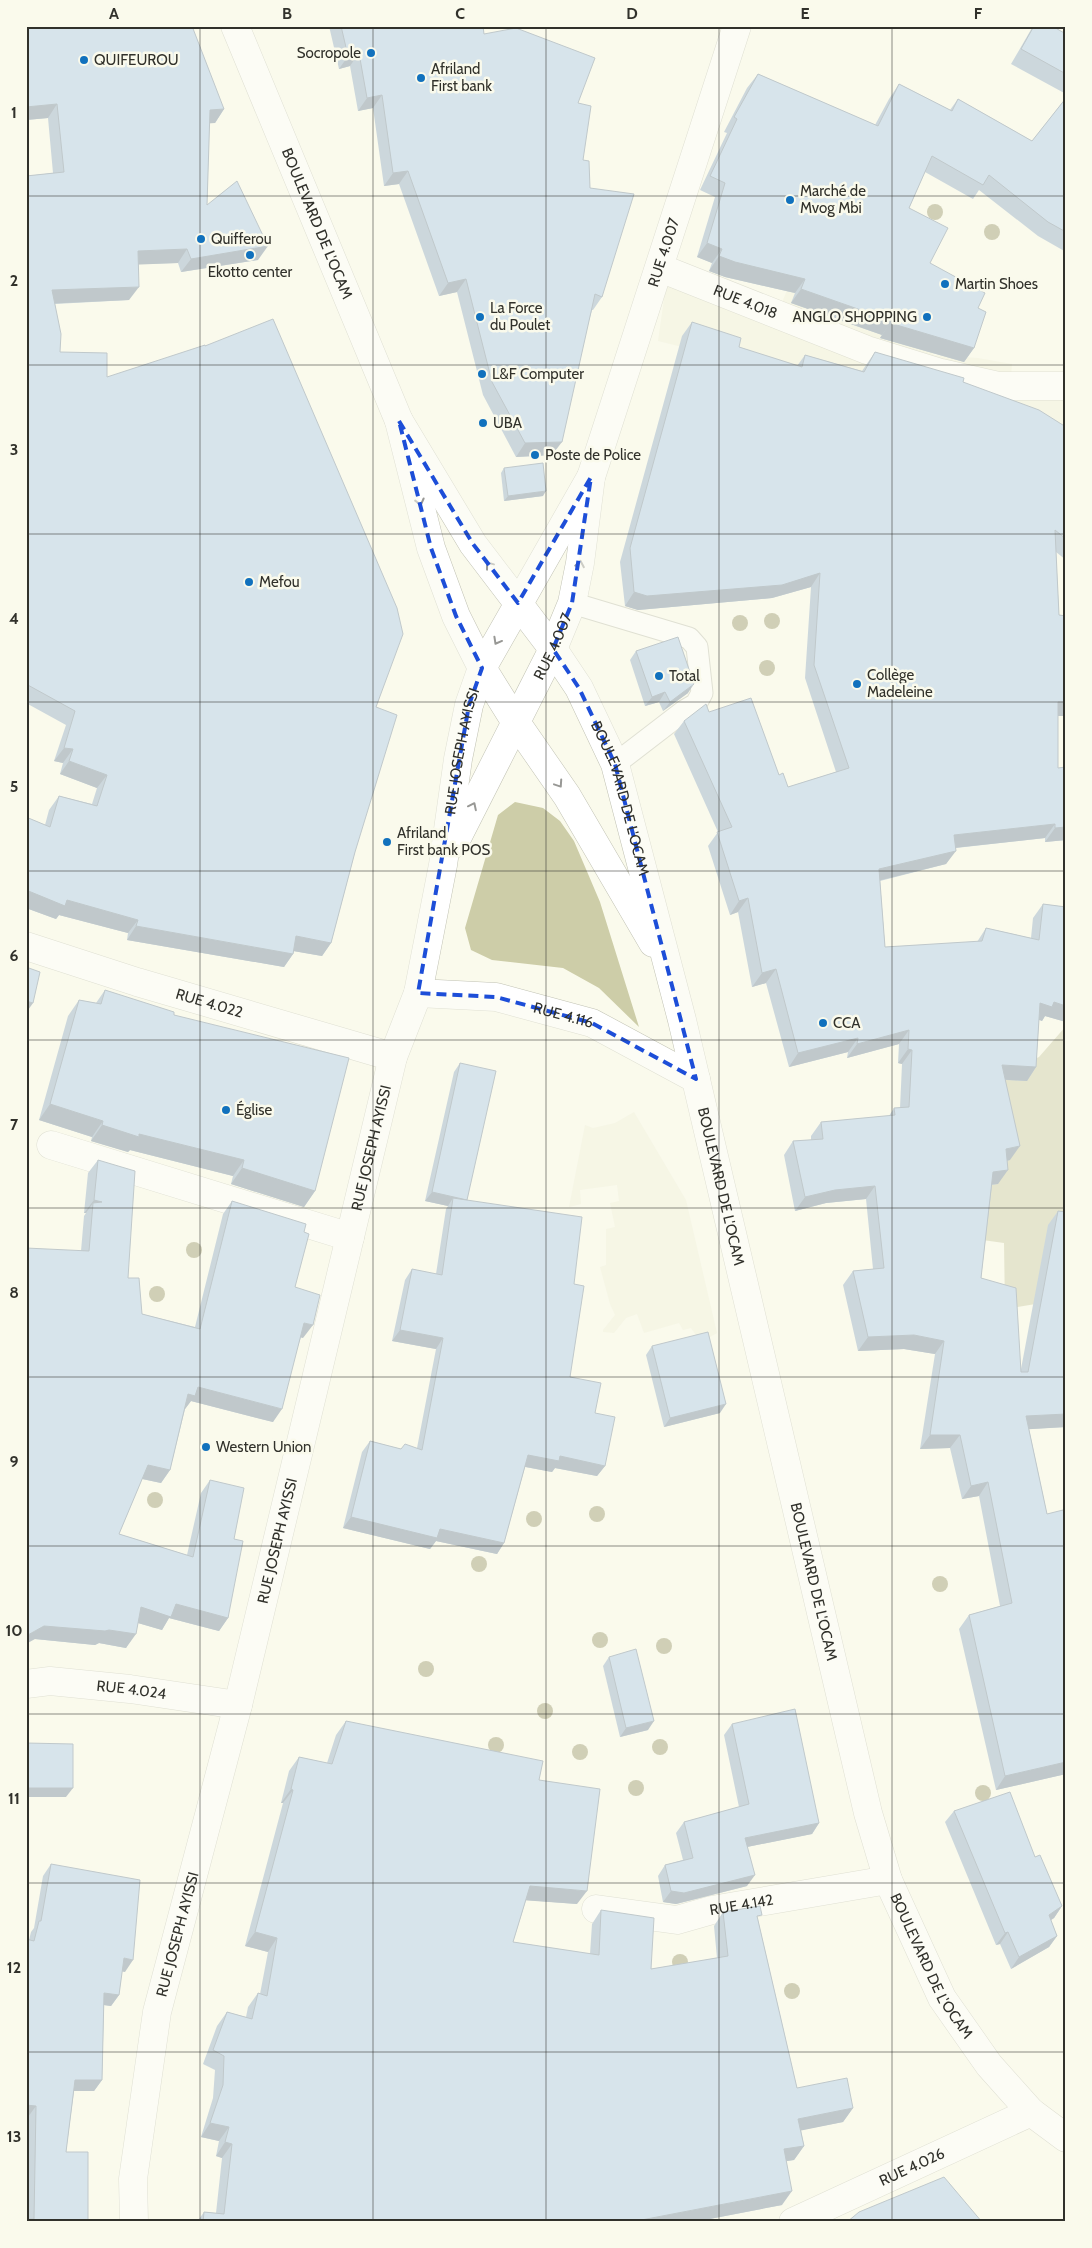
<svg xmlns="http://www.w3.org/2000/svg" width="1092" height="2248" font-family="Cabin,sans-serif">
<rect width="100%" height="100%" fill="#fafaec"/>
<g fill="#f1f1db">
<path d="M801,257L955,306L933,355L978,358L1012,364L1011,376L1066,373V527L917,405L658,341L667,278L780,307Z"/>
<path d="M634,1112L686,1200L717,1333L710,1337L698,1338L691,1328L683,1330L679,1323L644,1333L637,1314L626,1318L614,1333L603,1332V1330L615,1315L610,1304L600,1267L606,1265V1229L615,1227L610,1203L619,1201L617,1185L580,1190L581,1204L569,1207L585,1125L593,1128L615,1123Z"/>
</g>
<g fill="#cdcda8">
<path d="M515,802L543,808L560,821L574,841L600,902L639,1027L599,988L563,968L492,960L471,950L465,928L498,815Z"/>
<path d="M1066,1026V1299L1005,1309L1004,1243L889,1227L901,1118L1039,1057Z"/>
</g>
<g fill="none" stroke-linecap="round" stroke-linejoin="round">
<defs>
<path id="lane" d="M572,603L689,638L697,647L702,693L696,704L684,711L615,764"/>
<g id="street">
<path id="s1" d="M660,268L867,350L941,373L998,386H1066"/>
<path id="s2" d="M26,946L137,982L393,1057"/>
<path id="s3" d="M418,993L496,997L592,1023L696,1079"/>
<path d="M51,1145L350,1237"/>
<path id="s4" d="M596,1909L677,1920L712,1910L888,1880"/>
<path id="s5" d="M793,2222L1031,2112"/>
</g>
<g id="secondary">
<path id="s6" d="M454,844L553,649L572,603L580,563L591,477L737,26"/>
<path id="s7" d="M26,1684L50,1681L130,1689L238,1705"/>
<path id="s8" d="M134,2222L133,2179L157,2012L238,1705L393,1057L418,993L443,865L458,759L469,705L482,668L591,477"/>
</g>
<g id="highway">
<path id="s9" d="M235,26L399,421L431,548L456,616L482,668L515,721L567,796L653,943"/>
<path id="s10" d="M399,421L473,544L553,649L579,688L615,764L682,1020L868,1813L888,1880L942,1998L989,2065L1031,2112L1066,2138"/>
</g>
</defs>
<use href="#lane" stroke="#c1c2b4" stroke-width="23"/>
<use href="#street" stroke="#c1c2b4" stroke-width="29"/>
<use href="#secondary" stroke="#c1c2b4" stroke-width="29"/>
<use href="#highway" stroke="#c1c2b4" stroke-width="29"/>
<use href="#lane" stroke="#fff" stroke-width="21"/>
<use href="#street" stroke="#fff" stroke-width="28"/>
<use href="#secondary" stroke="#fff" stroke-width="28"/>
<use href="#highway" stroke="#fff" stroke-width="28"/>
</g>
<g fill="#9e9c74">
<circle cx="935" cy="212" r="8"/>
<circle cx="992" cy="232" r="8"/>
<circle cx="772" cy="621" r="8"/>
<circle cx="740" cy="623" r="8"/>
<circle cx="767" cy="668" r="8"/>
<circle cx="194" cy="1250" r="8"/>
<circle cx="157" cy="1294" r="8"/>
<circle cx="155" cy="1500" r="8"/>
<circle cx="597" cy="1514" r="8"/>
<circle cx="534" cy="1519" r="8"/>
<circle cx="479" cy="1564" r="8"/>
<circle cx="940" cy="1584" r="8"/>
<circle cx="600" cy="1640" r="8"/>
<circle cx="664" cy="1646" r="8"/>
<circle cx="426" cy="1669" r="8"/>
<circle cx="545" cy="1711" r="8"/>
<circle cx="496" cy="1745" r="8"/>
<circle cx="660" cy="1747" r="8"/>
<circle cx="580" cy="1752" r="8"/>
<circle cx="636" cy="1788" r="8"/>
<circle cx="983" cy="1793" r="8"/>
<circle cx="680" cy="1962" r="8"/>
<circle cx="792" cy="1991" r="8"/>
</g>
<g fill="#96aec8">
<path d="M26,26L224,109L215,123H209L207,205L258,260L181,272L178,263L138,264L129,300L55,304L60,352L107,377L376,707L355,852L331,943L322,956L294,951L293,954L284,967L127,940L128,933L59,915L56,919L26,908V817L45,825L49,810L59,796L92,804L97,788L60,774L63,763L54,761L66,725L26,703V176L53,173L48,118L26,120Z"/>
<path d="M329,26H483L484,34L578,103L583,160L590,188L602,297L593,310H592L552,455L516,457L483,395L457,292L439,296L399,184L384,186L373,108L358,111L350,66L339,69Z"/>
<path d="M1033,26L1066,34V94L1011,64L1029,33Z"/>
<path d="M758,74L875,125L889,99L899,84L950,110L958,99L1032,141L1066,98V252L1038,236L979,190L973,199L925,172L909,208L930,263L978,308L974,348L964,362L880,338L882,335L791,303L795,293L725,277L709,271L712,263L697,257L715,197L700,190L727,133L724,132L747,88Z"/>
<path d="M692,322L739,347L797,366L805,355L862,371L875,352L963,382L1066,427V560L1056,552L1059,615L1066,616V716H1058V768L1066,840L1045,842V838L956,848L946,864L880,881L885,947L977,942L986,928L1031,938L1033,918L1043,904L1066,907V1022L1045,1016L1042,1021L1039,1019L1036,1067L1027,1081L1005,1080L1010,1160L1007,1161L998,1184L992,1185L981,1278L1021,1369L1048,1225L1058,1211L1066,1212V1427L1029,1429L1047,1514L1066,1520V1774L996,1790L959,1629L969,1615L1000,1606L979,1496L962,1499L950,1448L920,1449L935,1354L904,1349L858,1351L843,1285L853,1271L873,1269L866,1199L826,1203L795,1211L784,1155L793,1141L811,1140V1136L821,1122L889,1116L894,1108H900L902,1064L898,1063L899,1044L847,1058L848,1052L789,1067L766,983L752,987L738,912L730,915L708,846L718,832L674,734L684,721L709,712L779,775L788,787L836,772L805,678L811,587L772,598L638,610L625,606L620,562L682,336Z"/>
<path d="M504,468L543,496L504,501L501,473Z"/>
<path d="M636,651L688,693L663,711L659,702L645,706L630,660Z"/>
<path d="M105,990L174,1015L315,1191L304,1207L231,1184L233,1176L130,1150L128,1152L91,1141L92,1137L39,1120L68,1016L79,1000L96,1003Z"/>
<path d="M460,1063L467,1200L574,1284L570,1377L595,1413L605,1466L597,1476L555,1468L552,1472L525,1467L504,1543L497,1554L436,1541L430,1549L343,1528L362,1452L370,1441L401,1449L417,1448L436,1349L392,1341L405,1280L412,1269L436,1274L446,1209L448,1206L425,1201L454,1072Z"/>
<path d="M98,1160L128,1278L142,1314L195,1327L223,1214L232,1201L304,1232L295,1287L303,1338L301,1337L273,1422L191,1401L185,1409L170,1470L161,1483L142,1479L119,1534L187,1555L201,1493L210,1480L234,1539L228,1618L219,1631L169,1618L162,1630L138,1623L126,1648L99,1643L95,1645L35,1639L81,1251L84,1216L86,1213H84L88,1173Z"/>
<path d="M652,1346L720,1413L664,1427L646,1355Z"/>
<path d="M609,1657L648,1730L620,1737L603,1666Z"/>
<path d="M346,1721L539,1780L577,1904L526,1900L513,1942L590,1954L592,1924L601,1910L651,1969L717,1958L714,1926L723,1912L758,1920L797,2088L853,2108L843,2122L801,2130L804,2146L794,2160L786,2161L782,2205L694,2222H197L204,2212L216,2213L222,2158L216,2156L219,2141L201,2137L213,2098L215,2070L203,2064L217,2026L227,2012L246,2017L248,2007L258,1993L260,1994L268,1952L245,1946L283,1803H281L289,1771L299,1757L327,1763L336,1735Z"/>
<path d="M732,1724L819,1823L812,1834L747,1847V1886L676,1904L663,1902L658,1876L665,1865L683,1860L676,1833L684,1822L739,1807L724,1735Z"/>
<path d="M954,1811L1035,1857L1062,1906L1054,1918L1051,1920L1057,1936L1049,1947L1011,1969L1000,1944L996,1945L945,1822Z"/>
<path d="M51,1864L125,1972L122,1971L119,1995L111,2006L104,2005L102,2080L94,2091H74L66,2152L88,2222H26L29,1940L31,1932L34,1928L43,1876Z"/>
</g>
<g fill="#7a8da2">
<path d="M359,53L350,66L339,69L348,56Z"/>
<path d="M382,95L373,108L358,111L367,98Z"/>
<path d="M57,104L48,118L26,120V107Z"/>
<path d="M224,109L215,123L200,124L210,110Z"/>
<path d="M408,171L399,184L384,186L393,173Z"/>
<path d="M707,243L722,249L712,263L697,257Z"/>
<path d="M268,246L258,260L181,272L191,259Z"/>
<path d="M187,249L178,263L128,265L138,251Z"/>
<path d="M719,256L805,279L795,293L725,277L709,271Z"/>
<path d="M466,279L457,292L439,296L448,283Z"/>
<path d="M139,287L129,300L43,304L52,290Z"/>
<path d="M801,289L892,321L882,335L791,303Z"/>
<path d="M890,323L974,348L964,362L880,338Z"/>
<path d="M562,442L552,455L516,457L525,443Z"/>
<path d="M546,491L543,496L504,501L508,496Z"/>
<path d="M820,573L811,587L772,598L638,610L625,606L634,592Z"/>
<path d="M694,684L688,693L663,711L670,702Z"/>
<path d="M665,692L659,702L645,706L652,697Z"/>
<path d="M1058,702H1066V716H1048Z"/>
<path d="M64,748L73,749L63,763L54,761Z"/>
<path d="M69,761L107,775L97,788L60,774Z"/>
<path d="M1055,824L1045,838L944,849L954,835Z"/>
<path d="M1066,827V840L1045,842L1055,828Z"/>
<path d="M956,851L946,864L869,883L879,869Z"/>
<path d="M26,890L67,900L138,920L128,933L59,915L56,919L26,908Z"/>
<path d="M748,898L738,912L730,915L739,901Z"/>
<path d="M136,926L293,954L284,967L127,940Z"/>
<path d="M296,936L331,943L322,956L287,950Z"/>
<path d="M776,969L766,983L752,987L762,973Z"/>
<path d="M26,1001L33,1003L26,1013Z"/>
<path d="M1054,1002L1066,1006V1022L1045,1016L1042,1021L1030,1017L1040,1003Z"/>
<path d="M909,1030L899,1044L847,1058L857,1044Z"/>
<path d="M858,1038L848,1052L789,1067L798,1053Z"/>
<path d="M908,1049L912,1050L902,1064L898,1063Z"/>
<path d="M1002,1065L1036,1067L1027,1081L993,1079Z"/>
<path d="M50,1104L103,1121L92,1137L39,1120Z"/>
<path d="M102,1125L139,1134L244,1160L233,1176L130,1150L128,1152L91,1141Z"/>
<path d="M1020,1146L1010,1160L996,1163L1006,1149Z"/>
<path d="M242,1168L315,1191L304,1207L231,1184Z"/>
<path d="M1008,1170L998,1184L984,1185L993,1172Z"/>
<path d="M875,1186L866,1199L826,1203L795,1211L805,1197L835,1190Z"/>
<path d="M432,1192L467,1200L461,1209L453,1198L448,1206L425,1201Z"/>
<path d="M94,1200L102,1202L93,1203L86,1213H84Z"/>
<path d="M304,1323L313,1325L303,1338L295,1336Z"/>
<path d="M400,1330L443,1338L436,1349L392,1341Z"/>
<path d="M914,1335L944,1341L935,1354L904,1349L858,1351L868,1337Z"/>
<path d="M198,1387L282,1409L273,1422L191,1401L185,1409L179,1407L188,1394Z"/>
<path d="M726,1404L720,1413L664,1427L670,1418Z"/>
<path d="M1066,1414V1427L1016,1430L1026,1416Z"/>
<path d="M930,1435H960L950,1448L920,1449Z"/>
<path d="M528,1455L560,1456L605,1466L597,1476L555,1468L552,1472L521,1466Z"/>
<path d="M148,1465L170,1470L161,1483L138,1478Z"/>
<path d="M988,1482L979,1496L962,1499L971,1486Z"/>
<path d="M351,1517L440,1529L504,1543L497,1554L436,1541L430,1549L343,1528Z"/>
<path d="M176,1604L228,1618L219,1631L169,1618L162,1630L131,1621L141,1607Z"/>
<path d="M44,1626L109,1630L136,1634L126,1648L99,1643L95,1645L35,1639L26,1644V1636Z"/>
<path d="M654,1721L648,1730L620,1737L626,1728Z"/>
<path d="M1066,1762V1774L996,1790L1005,1776Z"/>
<path d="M26,1788H73L66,1797H26Z"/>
<path d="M291,1789L293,1790L283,1803H281Z"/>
<path d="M819,1823L812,1834L737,1849L745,1838Z"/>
<path d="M755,1875L747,1886L676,1904L663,1902L671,1891Z"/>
<path d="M530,1886L587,1891L577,1904L521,1900Z"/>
<path d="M1062,1906L1054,1918L1040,1927L1049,1915Z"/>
<path d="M255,1932L277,1938L268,1952L245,1946Z"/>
<path d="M1008,1932L1000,1944L996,1945L1005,1933Z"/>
<path d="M1057,1936L1049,1947L1011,1969L1019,1957Z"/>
<path d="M124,1958L133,1960L125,1972L116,1970Z"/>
<path d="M104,1993L119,1995L111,2006L96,2004Z"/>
<path d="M75,2080H102L94,2091H67Z"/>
<path d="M26,2105L36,2106L28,2117H26Z"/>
<path d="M853,2108L843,2122L789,2133L798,2119Z"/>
<path d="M210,2123L229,2127L219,2141L201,2137Z"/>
<path d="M225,2142L232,2144L222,2158L216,2156Z"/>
<path d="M804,2146L794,2160L774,2163L784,2149Z"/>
<path d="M792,2191L782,2205L694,2222H631Z"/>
</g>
<g fill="#aecae8" stroke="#7a8da2">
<path d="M26,26H192L224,109L210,110L207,205L237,181L268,246L191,259L187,249L138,251L139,287L52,290L61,334L60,352L107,353V377L205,345V346L273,319L397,608L403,634L376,707L397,715L355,852L331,943L296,936L293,954L136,926L138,920L67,900L65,906L26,890V817L50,827L59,796L97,806L107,775L69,761L73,749L64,748L75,711L26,684V176L64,172L57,104L26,107Z"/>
<path d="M341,26H483L484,34L516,28L595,58L578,103L591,106L583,160L589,161L590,188L634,194L602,297L595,294L562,442L525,443L492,382L466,279L448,283L408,171L393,173L382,95L367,98L359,53L348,56Z"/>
<path d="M1034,26H1052L1066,34V74L1021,49Z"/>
<path d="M758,74L878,126L899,84L952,111L958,99L1032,141L1066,98V232L1048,222L989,175L983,185L932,156L909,208L948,228L930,263L985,293L978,308L986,312L974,348L890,323L892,321L801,289L805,279L735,262L719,256L722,249L707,243L725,183L710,176L737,119L734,117Z"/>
<path d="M692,322L741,338L739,347L802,367L805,355L864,372L875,352L964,378L963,382L1039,410L1066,427V539L1055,530L1059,615L1066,616V702H1058V768L1066,767V827L1055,828V824L954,835L956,851L879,869L885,947L982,941L986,928L1039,940L1043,904L1066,907V1006L1054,1002L1052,1007L1040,1003L1036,1067L1002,1065L1020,1146L1006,1149L1008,1170L993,1172L981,1278L1016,1288L1021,1372H1028L1058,1211L1066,1212V1414L1026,1416L1047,1514L1063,1510L1066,1520V1762L1005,1776L969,1615L1012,1603L988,1482L971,1486L960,1435H930L944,1341L914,1335L868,1337L853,1271L884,1268L875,1186L835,1190L805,1197L793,1141L823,1139L821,1122L895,1115L894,1108L909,1107L912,1050L908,1049L909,1030L857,1044L858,1038L798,1053L776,969L762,973L748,898L739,901L717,832L732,827L684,721L706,704L709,712L751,698L779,775L783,773L788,787L849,768L814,665L820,573L782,585L647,596L634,592L630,548Z"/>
<path d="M543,463L546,491L508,496L504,468Z"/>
<path d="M678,637L694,684L670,702L665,692L652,697L636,651Z"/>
<path d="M26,967L40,972L33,1003L26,1001Z"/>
<path d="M105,990L174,1012V1015L349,1058L315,1191L242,1168L244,1160L139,1134V1137L102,1125L103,1121L50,1104L79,1000L101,1004Z"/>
<path d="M460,1063L496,1071L467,1200L432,1192Z"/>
<path d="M98,1160L135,1171L128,1278H139L142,1314L200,1329L232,1201L306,1224L304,1232L309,1234L295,1287L320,1295L313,1325L304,1323L282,1409L198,1387L195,1396L188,1394L170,1470L148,1465L119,1534L193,1557L210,1480L244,1488L234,1539L243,1541L228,1618L176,1604L171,1617L141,1607L136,1634L109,1630L105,1631L44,1626L26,1636V1248L89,1251L93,1203L102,1202L94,1200Z"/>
<path d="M453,1198L582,1217L574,1284L584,1286L570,1377L601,1383L595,1413L615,1417L605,1466L560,1456L559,1461L528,1455L504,1543L440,1529L437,1538L351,1517L370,1441L401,1449L405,1444L422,1450L443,1338L400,1330L412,1269L442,1275Z"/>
<path d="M708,1332L726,1404L670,1418L652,1346Z"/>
<path d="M636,1649L654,1721L626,1728L609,1657Z"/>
<path d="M795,1709L819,1823L745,1838L755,1875L684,1893L671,1891L665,1865L693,1858L684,1822L749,1804L732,1724Z"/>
<path d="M346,1721L543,1761L539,1780L600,1789L587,1891L530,1886L513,1942L599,1955L601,1910L654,1918L651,1969L728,1956L723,1912L760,1906L762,1915L757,1916L797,2088L847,2078L853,2108L798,2119L804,2146L784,2149L792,2191L631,2222H203L204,2212L224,2214L232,2144L225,2142L229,2127L210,2123L223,2085L224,2056L213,2050L227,2012L252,2019L258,1993L267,1996L277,1938L255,1932L293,1790L291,1789L299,1757L332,1764Z"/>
<path d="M26,1743L73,1744V1788H26Z"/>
<path d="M1010,1792L1035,1857L1040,1855L1062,1906L1049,1915L1057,1936L1019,1957L1008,1932L1005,1933L954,1811Z"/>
<path d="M51,1864L140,1880L133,1960L124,1958L119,1995L104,1993L102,2080H75L66,2152H88V2222H26V2219H34L36,2106L26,2105V1939L34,1941L39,1921H41Z"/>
<path d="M944,2177L982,2222H847L859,2212Z"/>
</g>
<defs><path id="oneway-chevron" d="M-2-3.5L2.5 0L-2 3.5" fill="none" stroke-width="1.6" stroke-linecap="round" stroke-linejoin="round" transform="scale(1.25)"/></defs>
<g stroke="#989895">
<use href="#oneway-chevron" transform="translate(420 502) rotate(76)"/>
<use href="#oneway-chevron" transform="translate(580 564) rotate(-80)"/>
<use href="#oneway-chevron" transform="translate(489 565) rotate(-127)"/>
<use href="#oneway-chevron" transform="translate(497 641) rotate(119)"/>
<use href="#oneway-chevron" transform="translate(559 784) rotate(56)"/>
<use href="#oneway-chevron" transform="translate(473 806) rotate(-64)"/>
</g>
<path d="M0 0H1092V2248H0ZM399,421L473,544L518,603L591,477L572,603L553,649L579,688L615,764L696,1079L592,1023L496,997L418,993L469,705L482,668L456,616L431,548Z" fill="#fafaec" fill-opacity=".55" fill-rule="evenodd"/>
<path fill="none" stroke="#1d4ed8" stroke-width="4" stroke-dasharray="10 6" stroke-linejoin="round" d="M399,421L473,544L518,603L591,477L572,603L553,649L579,688L615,764L696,1079L592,1023L496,997L418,993L469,705L482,668L456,616L431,548Z"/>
<path fill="none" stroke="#31312b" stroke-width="1" stroke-opacity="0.55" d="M200,26V2222M373,26V2222M546,26V2222M719,26V2222M892,26V2222M26,196H1066M26,365H1066M26,534H1066M26,702H1066M26,871H1066M26,1040H1066M26,1208H1066M26,1377H1066M26,1546H1066M26,1714H1066M26,1883H1066M26,2052H1066"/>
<g fill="#1171bd" stroke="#fafaec" stroke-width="2">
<circle cx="371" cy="53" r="5"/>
<circle cx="84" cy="60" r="5"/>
<circle cx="421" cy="78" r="5"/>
<circle cx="790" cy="200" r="5"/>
<circle cx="201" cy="239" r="5"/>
<circle cx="250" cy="255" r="5"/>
<circle cx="945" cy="284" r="5"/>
<circle cx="480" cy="317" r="5"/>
<circle cx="927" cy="317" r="5"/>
<circle cx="482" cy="374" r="5"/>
<circle cx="483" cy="423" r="5"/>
<circle cx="535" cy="455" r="5"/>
<circle cx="249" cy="582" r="5"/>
<circle cx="659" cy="676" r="5"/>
<circle cx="857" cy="684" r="5"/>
<circle cx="387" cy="842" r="5"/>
<circle cx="823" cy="1023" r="5"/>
<circle cx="226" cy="1110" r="5"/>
<circle cx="206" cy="1447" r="5"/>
</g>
<g text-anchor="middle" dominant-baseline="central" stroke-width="5" stroke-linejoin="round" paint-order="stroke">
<g font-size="15" fill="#31312b" stroke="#fafaec" text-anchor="start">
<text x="361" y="53" text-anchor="end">Socropole</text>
<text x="94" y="60">QUIFEUROU</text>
<text x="431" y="69">Afriland<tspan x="431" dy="17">First bank</tspan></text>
<text x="800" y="191">Marché de<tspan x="800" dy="17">Mvog Mbi</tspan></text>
<text x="211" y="239">Quifferou</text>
<text x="250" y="272" text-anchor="middle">Ekotto center</text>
<text x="955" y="284">Martin Shoes</text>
<text x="490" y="308">La Force<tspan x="490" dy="17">du Poulet</tspan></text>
<text x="917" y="317" text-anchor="end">ANGLO SHOPPING</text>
<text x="492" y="374">L&amp;F Computer</text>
<text x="493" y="423">UBA</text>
<text x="545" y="455">Poste de Police</text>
<text x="259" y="582">Mefou</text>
<text x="867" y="675">Collège<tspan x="867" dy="17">Madeleine</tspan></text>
<text x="669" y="676">Total</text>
<text x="397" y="833">Afriland<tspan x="397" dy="17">First bank POS</tspan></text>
<text x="833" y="1023">CCA</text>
<text x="236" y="1110">Église</text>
<text x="216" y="1447">Western Union</text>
</g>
<g font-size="15" fill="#31312b" stroke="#fafaec">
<text stroke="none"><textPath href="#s9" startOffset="214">BOULEVARD DE L'OCAM</textPath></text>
<text stroke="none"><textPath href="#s6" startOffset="632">RUE 4.007</textPath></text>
<text stroke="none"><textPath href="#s1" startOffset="92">RUE 4.018</textPath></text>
<text stroke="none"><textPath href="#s6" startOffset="221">RUE 4.007</textPath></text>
<text stroke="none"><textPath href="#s8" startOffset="1510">RUE JOSEPH AYISSI</textPath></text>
<text stroke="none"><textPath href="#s10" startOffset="441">BOULEVARD DE L'OCAM</textPath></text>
<text stroke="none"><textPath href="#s2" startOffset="192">RUE 4.022</textPath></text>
<text stroke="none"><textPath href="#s3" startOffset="148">RUE 4.116</textPath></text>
<text stroke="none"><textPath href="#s8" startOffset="1102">RUE JOSEPH AYISSI</textPath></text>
<text stroke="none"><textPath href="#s10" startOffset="842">BOULEVARD DE L'OCAM</textPath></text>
<text stroke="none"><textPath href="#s8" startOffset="698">RUE JOSEPH AYISSI</textPath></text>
<text stroke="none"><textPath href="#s10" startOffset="1248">BOULEVARD DE L'OCAM</textPath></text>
<text stroke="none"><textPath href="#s7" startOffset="106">RUE 4.024</textPath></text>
<text stroke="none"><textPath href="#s4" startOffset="148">RUE 4.142</textPath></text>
<text stroke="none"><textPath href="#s8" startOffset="292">RUE JOSEPH AYISSI</textPath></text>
<text stroke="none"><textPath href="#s10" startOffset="1652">BOULEVARD DE L'OCAM</textPath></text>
<text stroke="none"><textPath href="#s5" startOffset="131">RUE 4.026</textPath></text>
</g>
</g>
<rect width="1092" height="2248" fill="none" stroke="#fafaec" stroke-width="55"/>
<rect x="28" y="28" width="1036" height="2192" fill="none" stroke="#31312b" stroke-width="2"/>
<g font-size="16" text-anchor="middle" font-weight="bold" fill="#31312b">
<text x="114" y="19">A</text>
<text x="287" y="19">B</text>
<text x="460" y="19">C</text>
<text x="632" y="19">D</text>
<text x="805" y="19">E</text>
<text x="978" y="19">F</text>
<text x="14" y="118">1</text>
<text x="14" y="286">2</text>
<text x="14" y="455">3</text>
<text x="14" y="624">4</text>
<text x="14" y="792">5</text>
<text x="14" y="961">6</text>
<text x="14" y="1130">7</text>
<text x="14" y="1298">8</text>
<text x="14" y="1467">9</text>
<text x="14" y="1636">10</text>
<text x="14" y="1804">11</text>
<text x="14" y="1973">12</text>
<text x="14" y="2142">13</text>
</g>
</svg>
